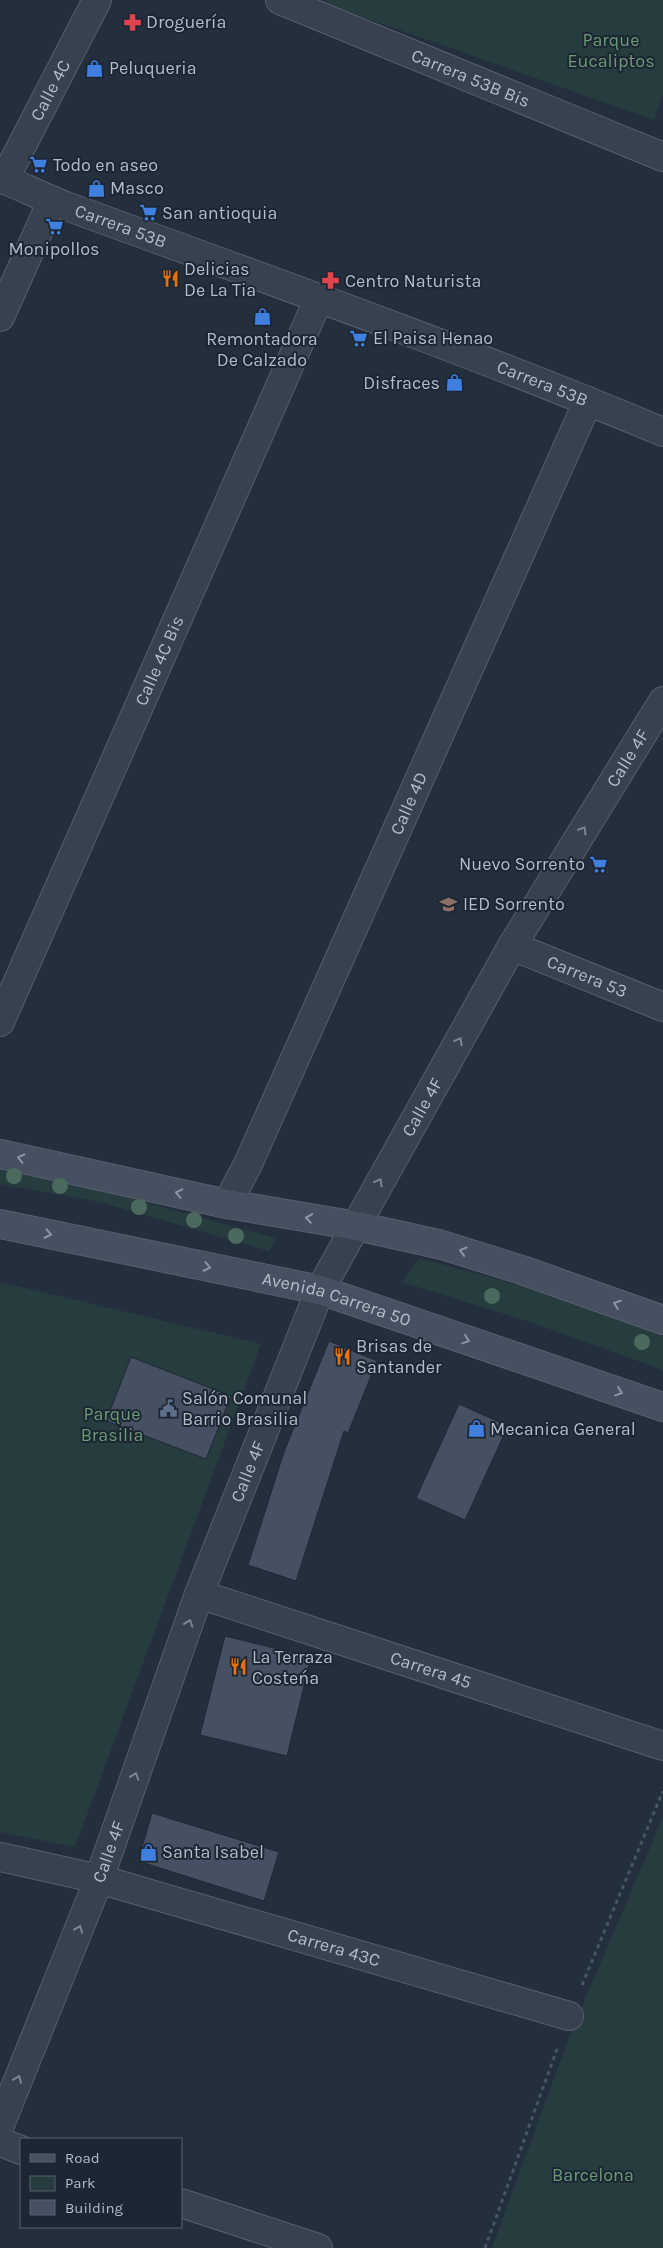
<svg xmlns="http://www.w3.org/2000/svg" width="663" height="2248" font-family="Karla,sans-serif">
<rect width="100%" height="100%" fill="#242f3e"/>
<g fill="#263c3f">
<path d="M325,0H663V94L654,120L323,3Z"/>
<path d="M0,1165L19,1168L276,1238L269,1251L100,1202L0,1184Z"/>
<path d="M419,1258L534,1289L663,1336V1370L530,1322L402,1282Z"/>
<path d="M0,1282L261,1344L75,1847L0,1832Z"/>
<path d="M663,1817V2248H492L571,2032Z"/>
</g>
<g fill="#455162" stroke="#1f2835">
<path d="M329,1341L377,1361L348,1433L344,1431L296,1581L248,1565L284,1452Z"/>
<path d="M131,1357L231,1396L206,1459L106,1421Z"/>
<path d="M459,1404L508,1426L465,1520L416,1498Z"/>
<path d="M225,1636L311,1657L287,1756L200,1735Z"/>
<path d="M152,1813L279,1852L264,1901L138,1861Z"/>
</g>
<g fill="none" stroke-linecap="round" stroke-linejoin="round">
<defs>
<g id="minor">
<path id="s1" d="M280,0L663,157"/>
<path id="s2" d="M0,178C22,186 44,198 66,206C266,279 467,350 663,432"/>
<path id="s3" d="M4,180L97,0"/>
<path d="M0,317L52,201"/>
<path id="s4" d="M512,946L663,1007"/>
<path id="s5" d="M0,1022L319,298"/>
<path id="s6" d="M227,1204L248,1164L588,401"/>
<path id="s7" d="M199,1594L663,1746"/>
<path id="s8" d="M0,1857L99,1879L569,2016"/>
<path d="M0,2142L21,2150"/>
<path d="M181,2203L318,2248"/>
</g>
<g id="tertiary">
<path id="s9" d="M0,2125L99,1879L199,1594L320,1290L512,946L663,701"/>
</g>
<g id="secondary">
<path d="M0,1154L227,1204L357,1226L442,1245L522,1270L663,1320"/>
<path id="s10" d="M0,1224L320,1290L663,1407"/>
</g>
</defs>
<use href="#minor" stroke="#565f6c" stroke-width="30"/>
<use href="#tertiary" stroke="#565f6c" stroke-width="30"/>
<use href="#secondary" stroke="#565f6c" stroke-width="30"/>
<g stroke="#44595c" stroke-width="3" stroke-dasharray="4 4" stroke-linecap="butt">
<path d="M582,1985L663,1791"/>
<path d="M485,2248L557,2049"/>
</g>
<use href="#minor" stroke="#38414e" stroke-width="28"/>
<use href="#tertiary" stroke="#38414e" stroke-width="28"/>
<use href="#secondary" stroke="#465061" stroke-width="28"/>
</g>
<g fill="#4b6a5d">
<circle cx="14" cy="1176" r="8"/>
<circle cx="60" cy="1186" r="8"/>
<circle cx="139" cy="1207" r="8"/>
<circle cx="194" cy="1220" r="8"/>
<circle cx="236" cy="1236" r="8"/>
<circle cx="492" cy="1296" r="8"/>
<circle cx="642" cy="1342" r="8"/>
</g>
<defs><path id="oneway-chevron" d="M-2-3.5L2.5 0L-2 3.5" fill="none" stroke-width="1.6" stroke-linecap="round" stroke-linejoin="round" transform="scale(1.25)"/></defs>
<g stroke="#7c8592">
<use href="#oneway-chevron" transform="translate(583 830) rotate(-58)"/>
<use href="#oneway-chevron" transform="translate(459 1041) rotate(-61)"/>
<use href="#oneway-chevron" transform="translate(379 1182) rotate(-61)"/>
<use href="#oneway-chevron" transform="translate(189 1623) rotate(-71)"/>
<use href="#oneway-chevron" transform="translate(135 1776) rotate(-71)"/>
<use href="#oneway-chevron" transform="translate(79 1929) rotate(-68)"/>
<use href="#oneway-chevron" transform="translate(18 2079) rotate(-68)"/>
</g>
<g stroke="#8e96a5">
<use href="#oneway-chevron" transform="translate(21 1158) rotate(-167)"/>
<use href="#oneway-chevron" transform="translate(179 1193) rotate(-167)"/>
<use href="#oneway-chevron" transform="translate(309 1218) rotate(-171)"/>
<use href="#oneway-chevron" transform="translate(48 1234) rotate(12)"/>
<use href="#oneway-chevron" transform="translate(463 1251) rotate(-163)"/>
<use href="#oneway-chevron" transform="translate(207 1267) rotate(12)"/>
<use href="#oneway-chevron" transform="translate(617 1304) rotate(-160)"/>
<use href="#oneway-chevron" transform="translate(466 1340) rotate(19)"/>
<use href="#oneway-chevron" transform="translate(619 1392) rotate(19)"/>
</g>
<defs>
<symbol id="pharmacy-bare" viewBox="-9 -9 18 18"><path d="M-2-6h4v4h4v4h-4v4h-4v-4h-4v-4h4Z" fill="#e0444e" stroke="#1d2633" stroke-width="2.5" paint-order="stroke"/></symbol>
<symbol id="shop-bare" viewBox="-9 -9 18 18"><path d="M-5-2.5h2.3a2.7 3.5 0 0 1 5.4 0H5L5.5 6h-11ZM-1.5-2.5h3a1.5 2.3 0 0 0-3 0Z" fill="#3f7fe0" stroke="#1d2633" stroke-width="2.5" paint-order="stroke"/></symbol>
<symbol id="supermarket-bare" viewBox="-9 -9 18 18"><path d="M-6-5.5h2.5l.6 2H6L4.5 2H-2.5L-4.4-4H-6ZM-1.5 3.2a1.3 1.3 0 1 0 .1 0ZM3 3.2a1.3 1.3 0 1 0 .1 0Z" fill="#3f7fe0" stroke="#1d2633" stroke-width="2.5" paint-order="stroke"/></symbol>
<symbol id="restaurant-bare" viewBox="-9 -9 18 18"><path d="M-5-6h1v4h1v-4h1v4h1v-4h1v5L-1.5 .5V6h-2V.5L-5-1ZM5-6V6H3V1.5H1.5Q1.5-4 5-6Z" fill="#e8710a" stroke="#1d2633" stroke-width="2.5" paint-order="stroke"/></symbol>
<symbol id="school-bare" viewBox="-9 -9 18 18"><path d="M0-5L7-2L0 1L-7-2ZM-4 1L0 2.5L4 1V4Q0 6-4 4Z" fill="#8d6e63" stroke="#1d2633" stroke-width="2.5" paint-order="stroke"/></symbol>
<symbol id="civic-bare" viewBox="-9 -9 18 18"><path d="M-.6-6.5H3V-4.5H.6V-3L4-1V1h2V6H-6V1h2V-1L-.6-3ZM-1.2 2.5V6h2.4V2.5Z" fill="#5c6f8a" stroke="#1d2633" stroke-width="2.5" paint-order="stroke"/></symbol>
</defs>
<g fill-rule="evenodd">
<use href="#pharmacy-bare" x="120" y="10" width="25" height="25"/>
<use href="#shop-bare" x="82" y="56" width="25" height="25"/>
<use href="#supermarket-bare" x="26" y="152" width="25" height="25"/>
<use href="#shop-bare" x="84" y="176" width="25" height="25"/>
<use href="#supermarket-bare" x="136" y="200" width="25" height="25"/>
<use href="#supermarket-bare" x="42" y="214" width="25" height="25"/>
<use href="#restaurant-bare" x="158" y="266" width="25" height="25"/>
<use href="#pharmacy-bare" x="318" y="268" width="25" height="25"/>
<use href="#shop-bare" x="250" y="304" width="25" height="25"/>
<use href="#supermarket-bare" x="346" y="326" width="25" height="25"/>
<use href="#shop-bare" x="442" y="370" width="25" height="25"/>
<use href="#supermarket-bare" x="586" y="852" width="25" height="25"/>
<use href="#school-bare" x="436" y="892" width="25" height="25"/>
<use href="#restaurant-bare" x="330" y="1344" width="25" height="25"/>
<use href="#civic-bare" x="156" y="1396" width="25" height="25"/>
<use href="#shop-bare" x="464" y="1416" width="25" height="25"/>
<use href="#restaurant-bare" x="226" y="1654" width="25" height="25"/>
<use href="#shop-bare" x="136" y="1840" width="25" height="25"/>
</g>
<g text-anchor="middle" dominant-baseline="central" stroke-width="4" stroke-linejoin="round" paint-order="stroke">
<g font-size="18" fill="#b4bcc9" stroke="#1d2633" text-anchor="start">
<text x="146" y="22">Droguería</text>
<text x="109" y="68">Peluqueria</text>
<text x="53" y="165">Todo en aseo</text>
<text x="110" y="188">Masco</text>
<text x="162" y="213">San antioquia</text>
<text x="54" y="249" text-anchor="middle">Monipollos</text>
<text x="184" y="269">Delicias<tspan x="184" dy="21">De La Tia</tspan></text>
<text x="345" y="281">Centro Naturista</text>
<text x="373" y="338">El Paisa Henao</text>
<text x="262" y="339" text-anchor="middle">Remontadora<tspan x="262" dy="21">De Calzado</tspan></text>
<text x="440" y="383" text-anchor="end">Disfraces</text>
<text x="585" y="864" text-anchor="end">Nuevo Sorrento</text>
<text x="463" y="904">IED Sorrento</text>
<text x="356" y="1346">Brisas de<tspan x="356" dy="21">Santander</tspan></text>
<text x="182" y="1398">Salón Comunal<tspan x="182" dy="21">Barrio Brasilia</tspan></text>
<text x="490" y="1429">Mecanica General</text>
<text x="252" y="1657">La Terraza<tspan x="252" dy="21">Costeńa</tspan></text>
<text x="162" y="1852">Santa Isabel</text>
</g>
<g font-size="18" fill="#6b9a76" stroke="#1d2633">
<text x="611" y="40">Parque<tspan x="611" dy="21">Eucaliptos</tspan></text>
<text x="112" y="1414">Parque<tspan x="112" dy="21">Brasilia</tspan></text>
<text x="593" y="2175">Barcelona</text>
</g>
<g font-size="18" fill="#b4bcc9" stroke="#1d2633">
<text stroke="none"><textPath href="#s1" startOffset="206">Carrera 53B Bis</textPath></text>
<text stroke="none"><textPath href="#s3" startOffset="101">Calle 4C</textPath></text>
<text stroke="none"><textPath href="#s2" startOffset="130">Carrera 53B</textPath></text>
<text stroke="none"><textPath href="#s2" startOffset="580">Carrera 53B</textPath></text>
<text stroke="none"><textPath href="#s5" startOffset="395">Calle 4C Bis</textPath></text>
<text stroke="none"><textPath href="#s9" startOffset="1509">Calle 4F</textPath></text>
<text stroke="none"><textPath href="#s6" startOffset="440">Calle 4D</textPath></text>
<text stroke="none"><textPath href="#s4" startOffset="81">Carrera 53</textPath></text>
<text stroke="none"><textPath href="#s9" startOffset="1104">Calle 4F</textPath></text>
<text stroke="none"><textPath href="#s10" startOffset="345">Avenida Carrera 50</textPath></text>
<text stroke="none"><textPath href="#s9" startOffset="699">Calle 4F</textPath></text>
<text stroke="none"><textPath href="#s7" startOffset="244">Carrera 45</textPath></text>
<text stroke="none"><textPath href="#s9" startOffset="294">Calle 4F</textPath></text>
<text stroke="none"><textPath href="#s8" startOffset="346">Carrera 43C</textPath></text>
</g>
</g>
<rect x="20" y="2138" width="162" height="90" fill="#1d2633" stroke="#59626f"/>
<rect x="30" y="2154" width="25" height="8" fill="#465061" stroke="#59626f"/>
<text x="65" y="2163" font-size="15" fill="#b4bcc9">Road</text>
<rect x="30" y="2176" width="25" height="15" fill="#263c3f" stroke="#59626f"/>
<text x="65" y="2188" font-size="15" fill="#b4bcc9">Park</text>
<rect x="30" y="2200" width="25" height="15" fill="#455162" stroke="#59626f"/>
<text x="65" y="2213" font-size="15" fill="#b4bcc9">Building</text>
</svg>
